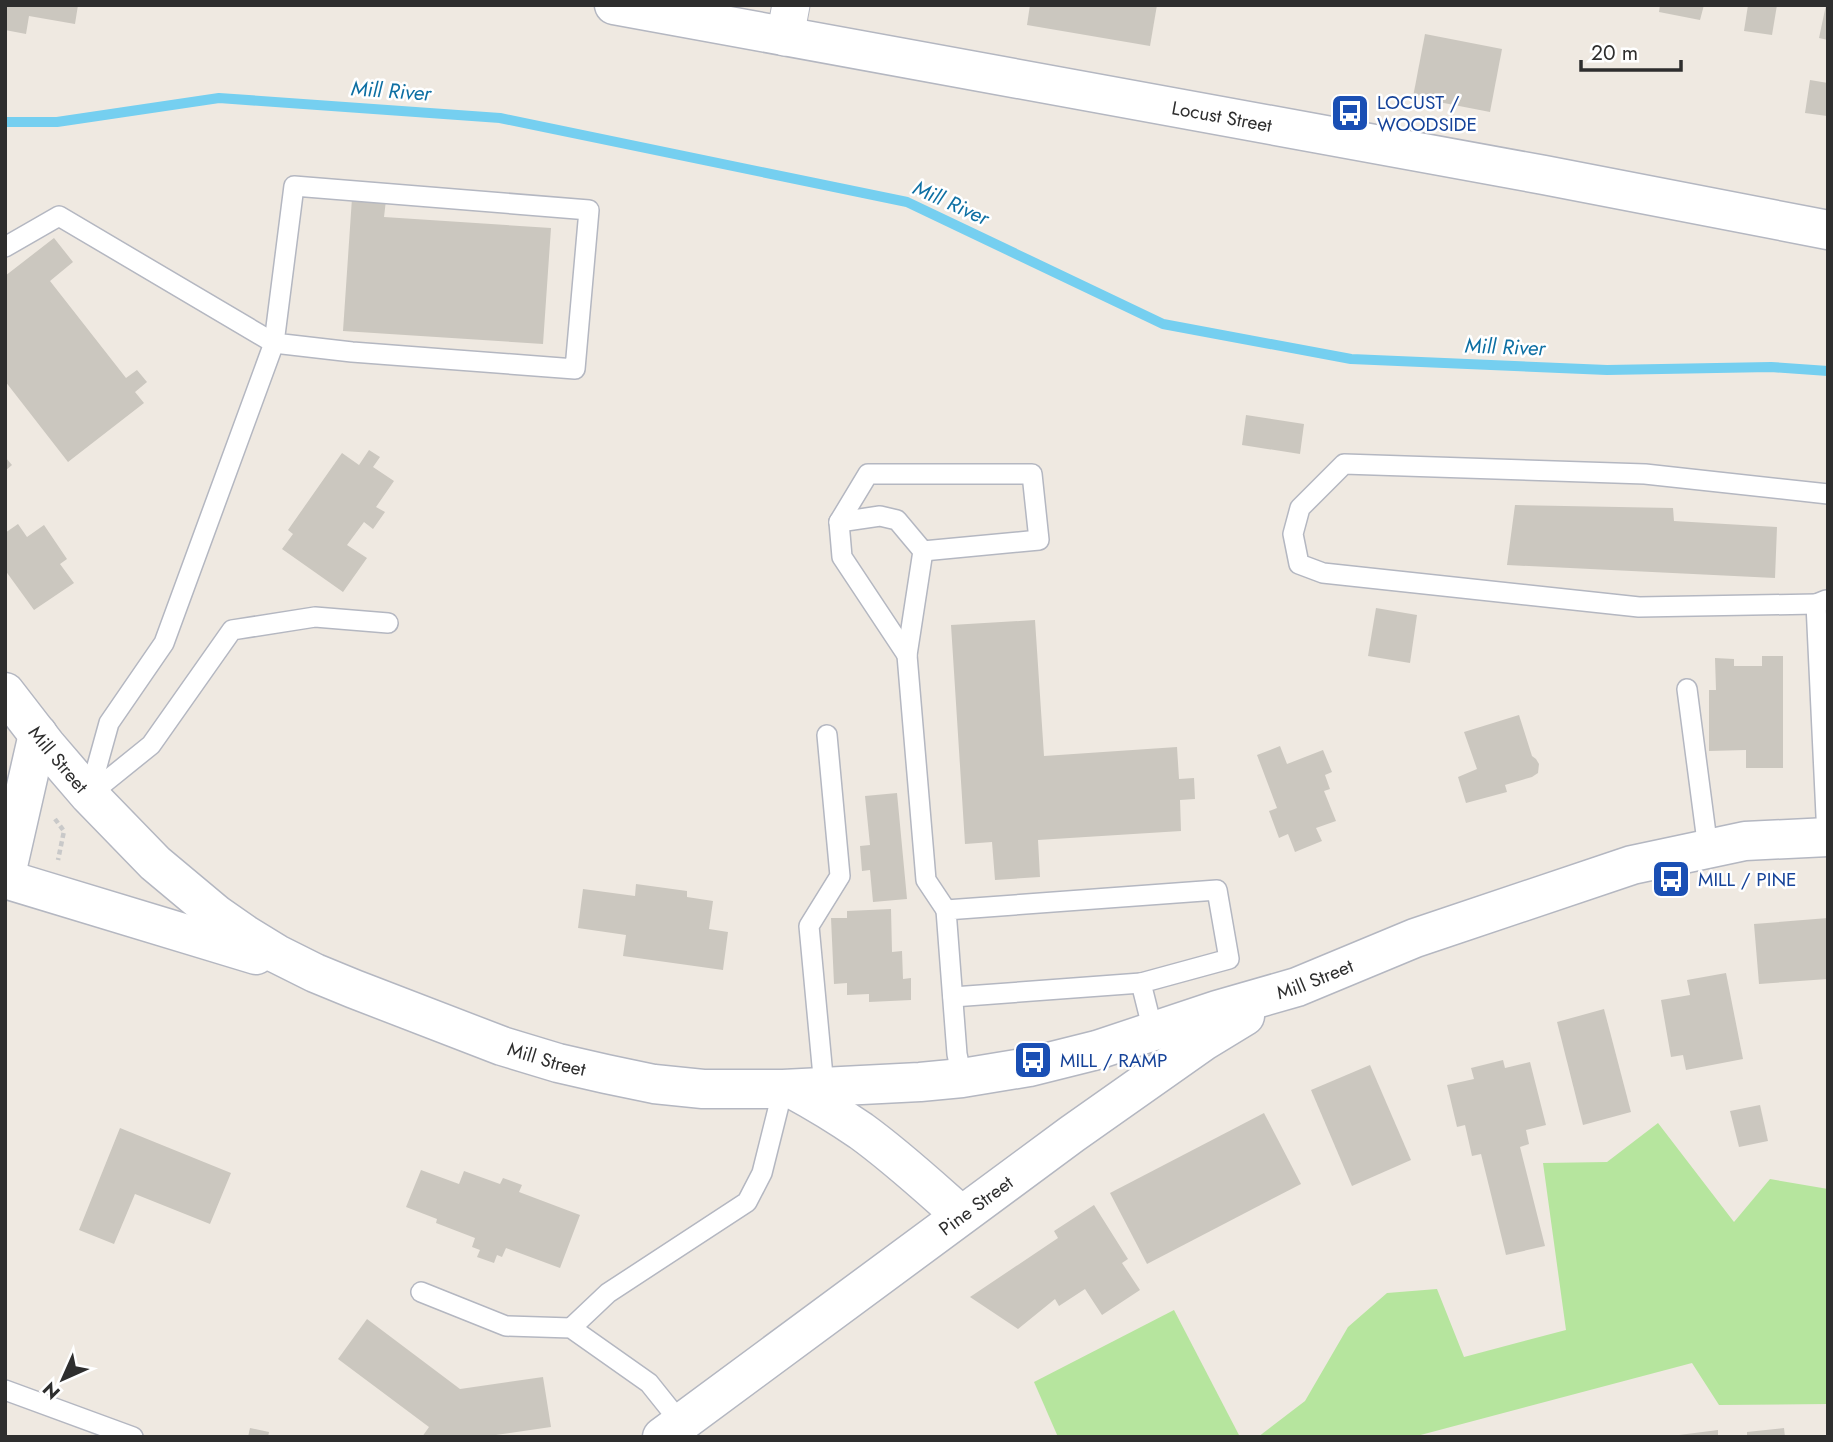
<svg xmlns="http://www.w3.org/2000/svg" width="1833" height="1442" font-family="Jost,sans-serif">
<rect width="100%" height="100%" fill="#efe9e1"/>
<g fill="#b6e59e">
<path d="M1658,1123L1734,1222L1770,1179L1828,1189V1404L1719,1405L1692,1363L1413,1437H1258L1305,1401L1348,1327L1387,1293L1437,1289L1464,1357L1566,1330L1543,1163L1607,1162Z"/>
<path d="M1174,1310L1240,1437H1058L1034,1382Z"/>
</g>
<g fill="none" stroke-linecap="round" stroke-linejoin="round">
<path stroke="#75cff0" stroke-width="10" d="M5,122H57L219,98L500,118L907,202L1163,324L1351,359L1607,370L1771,367L1828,371"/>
</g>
<g fill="#cbc7bf">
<path d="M5,5H78L75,24L29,16L26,34L5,30Z"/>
<path d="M1030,5H1157L1150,46L1027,25Z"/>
<path d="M1660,5H1704L1700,20L1659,12Z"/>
<path d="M1748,5H1777L1772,35L1744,31Z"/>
<path d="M1826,5H1828V40L1819,38Z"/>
<path d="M1425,34L1502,49L1490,112L1413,97Z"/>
<path d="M1810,80L1828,83L1827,116L1805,113Z"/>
<path d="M352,198L386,200L384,217L551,228L543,344L343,331Z"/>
<path d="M54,238L73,262L50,281L126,378L137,370L147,382L135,392L144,403L68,462L5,381V276Z"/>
<path d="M1246,415L1304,424L1300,454L1242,445Z"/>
<path d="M369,450L380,457L373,467L394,481L376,507L385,512L373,529L364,522L347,545L367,558L343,592L282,549L293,534L288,530L342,453L359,465Z"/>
<path d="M5,457L12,465L5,471Z"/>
<path d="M1515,505L1673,508L1674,521L1777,527L1775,578L1507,565Z"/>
<path d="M18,524L27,537L44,525L67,559L60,564L74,583L34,610L5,570V533Z"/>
<path d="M1376,608L1417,615L1410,663L1368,656Z"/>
<path d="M1035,620L1044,756L1177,747L1179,779L1194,778L1195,799L1180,800L1181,831L1038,840L1040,877L995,880L992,842L965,844L951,625Z"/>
<path d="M1762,656H1783V768H1746V750L1709,751V690H1716L1715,658L1734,659V666H1762Z"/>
<path d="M1519,715L1532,756L1536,759L1539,764L1538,773L1532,777L1505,785L1507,792L1466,803L1458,777L1477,769L1464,732Z"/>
<path d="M1280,746L1287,764L1323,750L1332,772L1325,775L1330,789L1324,791L1336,821L1316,828L1322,841L1295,852L1288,834L1279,838L1269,811L1277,808L1257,755Z"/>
<path d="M897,793L907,899L873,902L870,870L862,871L860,846L870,845L865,796Z"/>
<path d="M636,884L687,891V897L713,901L709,929L728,932L723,970L623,956L626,935L578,928L583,889L635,896Z"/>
<path d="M891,909L892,952L902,951L903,979L911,978V1000L869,1002V994L847,995V983L834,984L831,918H847V911Z"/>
<path d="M1828,918V979L1759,984L1754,924Z"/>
<path d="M1726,973L1743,1059L1686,1070L1683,1055L1671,1057L1661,1000L1690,995L1687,980Z"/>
<path d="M1604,1009L1631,1112L1583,1125L1557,1022Z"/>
<path d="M1503,1060L1505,1068L1530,1062L1546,1125L1526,1130L1529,1144L1520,1147L1545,1246L1506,1255L1481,1154L1472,1156L1465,1125L1457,1127L1447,1085L1474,1079L1471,1068Z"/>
<path d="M1370,1065L1411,1160L1352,1186L1311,1090Z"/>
<path d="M1760,1105L1768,1141L1739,1147L1730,1111Z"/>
<path d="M1264,1113L1301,1184L1147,1264L1110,1193Z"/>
<path d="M120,1128L231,1173L210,1224L135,1194L114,1244L79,1230Z"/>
<path d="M421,1170L459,1184L464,1171L500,1184L503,1178L522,1185L519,1192L580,1215L560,1268L506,1248L502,1257L497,1255L494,1263L477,1257L480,1250L472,1247L475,1238L436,1223L437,1219L406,1207Z"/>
<path d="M1094,1205L1128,1259L1122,1263L1140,1290L1102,1315L1085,1289L1059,1306L1055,1299L1018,1329L970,1297L1058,1238L1054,1231Z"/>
<path d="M367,1319L460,1389L543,1377L551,1427L496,1435L494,1437H422L429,1427L338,1359Z"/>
<path d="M250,1428L269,1432L268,1437H248Z"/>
<path d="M1784,1428L1785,1437H1747V1432Z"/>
<path d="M1718,1430V1437H1679V1435Z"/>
</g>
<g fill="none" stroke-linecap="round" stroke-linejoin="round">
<defs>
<g id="lane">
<path d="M294,186L589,210L575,369L352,352L274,343Z"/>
<path d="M5,247L59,216L274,343L164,643L109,723L89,795"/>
<path d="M839,522L880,516L897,520L923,551L907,655L926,880L946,910"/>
<path d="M1826,600L1816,604L1827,837"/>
<path d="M1816,604L1639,607L1323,573L1299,564L1293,534L1300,508L1344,464L1645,474L1828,494"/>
<path d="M907,655L842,557L839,522L868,474H1032L1039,540L923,551"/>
<path d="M1687,689L1708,849"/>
<path d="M89,795L151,745L232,630L315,617L388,623"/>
<path d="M953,997L1141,983"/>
<path d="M962,1078L957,1054L946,910L1217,890L1229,959L1141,983L1153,1031"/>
<path d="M824,1087L809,926L840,876L827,735"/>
<path d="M421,1292L506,1326L571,1328L649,1383L681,1423"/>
<path d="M571,1328L608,1293L747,1202L762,1173L783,1089"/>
<path d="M5,1390L133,1437"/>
</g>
<path id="street" d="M785,37L791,5"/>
<g id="secondary">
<path id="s1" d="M614,5L1544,175L1828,230"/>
<path id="s2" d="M5,692L46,745L89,795L155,863L216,914L246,935L277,954L315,973L354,989L502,1046L558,1063L606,1074L654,1084L703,1089H783L920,1082L962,1078L1029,1067L1097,1050L1217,1010L1297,987L1415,938L1632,865L1745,841L1828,837"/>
<path d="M5,879L256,955"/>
<path d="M5,879L38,734"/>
<path d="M792,1089C816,1102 839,1116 861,1131C897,1157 928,1186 961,1215"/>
<path id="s3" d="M662,1437L1072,1134L1204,1041L1245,1016"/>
</g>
</defs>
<use href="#lane" stroke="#b4b7c1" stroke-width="22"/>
<use href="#street" stroke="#b4b7c1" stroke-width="39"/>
<use href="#secondary" stroke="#b4b7c1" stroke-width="41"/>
<path stroke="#c9c9c9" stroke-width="4.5" stroke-dasharray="5 3.5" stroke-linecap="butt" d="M55,819L64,831L58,860"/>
<use href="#lane" stroke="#fff" stroke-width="19"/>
<use href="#street" stroke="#fff" stroke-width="37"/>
<use href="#secondary" stroke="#fff" stroke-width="38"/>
</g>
<defs>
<symbol id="bus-square" viewBox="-11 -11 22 22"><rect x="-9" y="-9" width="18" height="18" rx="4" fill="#1a4fb4" stroke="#fff"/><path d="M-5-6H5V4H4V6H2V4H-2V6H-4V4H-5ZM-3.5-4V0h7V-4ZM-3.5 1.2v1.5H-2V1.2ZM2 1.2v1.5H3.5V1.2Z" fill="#fff"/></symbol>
</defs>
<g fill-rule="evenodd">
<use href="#bus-square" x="1328" y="91" width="44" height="44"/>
<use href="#bus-square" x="1649" y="857" width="44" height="44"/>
<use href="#bus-square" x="1011" y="1038" width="44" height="44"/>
</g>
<g text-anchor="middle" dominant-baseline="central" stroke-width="5" stroke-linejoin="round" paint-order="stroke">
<g font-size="19" fill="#164399" stroke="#fff" text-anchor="start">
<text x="1377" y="102">LOCUST /<tspan x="1377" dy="22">WOODSIDE</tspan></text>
<text x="1698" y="879">MILL / PINE</text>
<text x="1060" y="1060">MILL / RAMP</text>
</g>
<g font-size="19" fill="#2e2e2e" stroke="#fff">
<text stroke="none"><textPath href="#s1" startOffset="618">Locust Street</textPath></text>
<text stroke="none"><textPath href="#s2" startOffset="86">Mill Street</textPath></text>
<text stroke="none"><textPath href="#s2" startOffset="1456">Mill Street</textPath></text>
<text stroke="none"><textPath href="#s2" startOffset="670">Mill Street</textPath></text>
<text stroke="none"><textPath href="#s3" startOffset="390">Pine Street</textPath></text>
</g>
<g font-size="21" font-style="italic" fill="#0d6fa3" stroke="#fff">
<text transform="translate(391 91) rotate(4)">Mill River</text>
<text transform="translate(951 203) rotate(24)">Mill River</text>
<text transform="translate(1505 347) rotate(2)">Mill River</text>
</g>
</g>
<rect width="1833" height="1442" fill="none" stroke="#2e2e2e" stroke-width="14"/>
<g transform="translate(63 1379) rotate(225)" stroke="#ffffff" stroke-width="5" paint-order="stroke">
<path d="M0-5L12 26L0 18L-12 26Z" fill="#2e2e2e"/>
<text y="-10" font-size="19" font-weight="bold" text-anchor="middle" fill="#2e2e2e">N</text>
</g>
<path d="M1581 60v10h100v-10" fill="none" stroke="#2e2e2e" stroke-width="3.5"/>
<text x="1591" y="60" font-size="21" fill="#2e2e2e" stroke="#ffffff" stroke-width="5" paint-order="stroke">20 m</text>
</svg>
